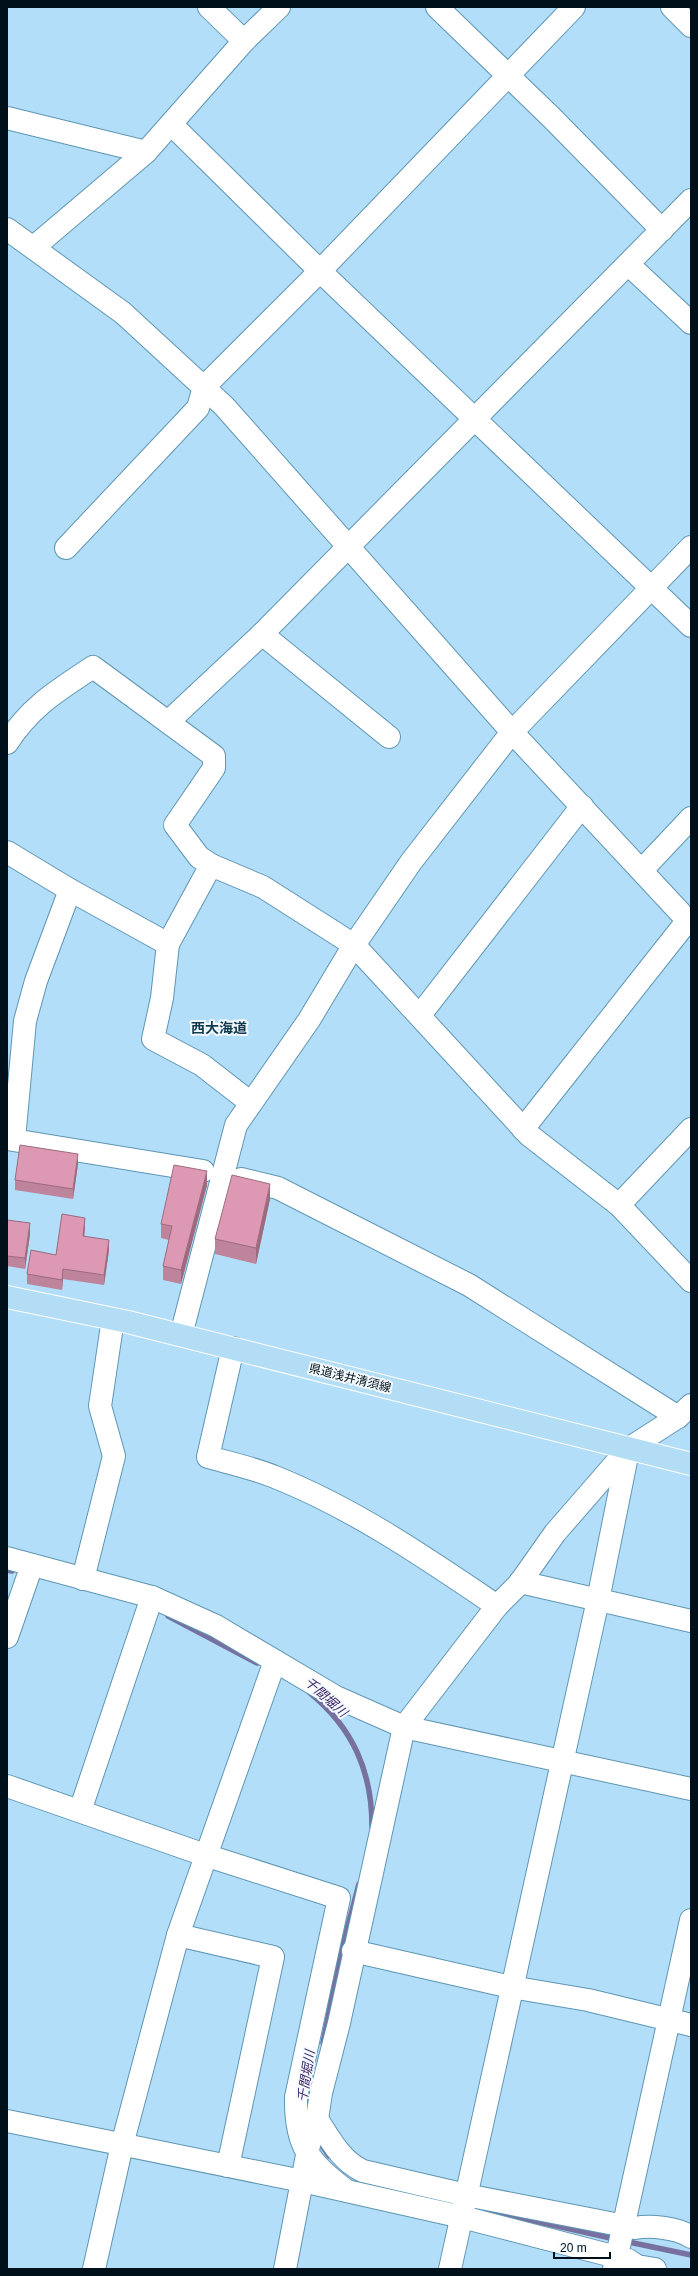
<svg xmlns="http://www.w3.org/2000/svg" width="698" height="2276" font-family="Helvetica,'Noto Sans JP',sans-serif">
<rect width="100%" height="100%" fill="#b2def9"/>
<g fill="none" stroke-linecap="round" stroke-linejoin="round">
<g stroke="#76719f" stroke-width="5.5">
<path d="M7,1570L12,1571"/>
<path d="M168,1616L257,1663"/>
<path d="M309,1692C353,1728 372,1771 372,1827"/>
<path d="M323,2043L341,1952L359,1884"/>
<path d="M318,2140L329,2156"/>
<path d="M376,2185L426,2197"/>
<path d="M471,2207L615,2239"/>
<path d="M624,2241L691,2255"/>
</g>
<defs>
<g id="minor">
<path d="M209,7L244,41"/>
<path d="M437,7L552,118L662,230"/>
<path d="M672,7L691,26"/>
<path d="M7,118L146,152"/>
<path d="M171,124L320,271L691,626"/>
<path d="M7,229L123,313L224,406L512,732L691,924"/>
<path d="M34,247L146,152L244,41L279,7"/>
<path d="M629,265L691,323"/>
<path d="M66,548L198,408L204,387L320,271L574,7"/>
<path d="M262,634L389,737"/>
<path d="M168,722L262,634L691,200"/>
<path d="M7,743C31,706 57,691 93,667L214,756V768L175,825L199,857L211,865L263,887L354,945L529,1135L619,1205L691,1281"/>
<path d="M7,852L70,890L168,944"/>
<path d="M211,865L168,944L162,998L153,1039L202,1065L251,1103"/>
<path d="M642,870L691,818"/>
<path d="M420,1015L582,806"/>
<path d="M523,1129L688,920"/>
<path d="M7,1139L203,1171"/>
<path d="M14,1139L25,1021L36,981L70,890"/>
<path d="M241,1179L278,1188L469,1285L678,1417"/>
<path d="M619,1205L691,1129"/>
<path d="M181,1335L236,1125L309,1020L354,945L411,862L512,732L691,547"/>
<path d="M233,1348L208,1457C230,1463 253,1468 275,1477C355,1509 426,1558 497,1606"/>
<path d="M7,1558L152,1597L216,1626L336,1697L404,1727L691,1789"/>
<path d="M83,1579L114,1456L100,1406L113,1319"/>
<path d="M520,1582L691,1621"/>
<path d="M7,1637L32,1565"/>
<path d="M7,1786L205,1855L339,1898L296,2097C295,2146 309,2163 347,2191"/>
<path d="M80,1811L152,1597"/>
<path d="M178,1935L273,1957L228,2166"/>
<path d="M353,1951L511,1987L588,2000L691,2025"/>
<path d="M317,2119C330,2139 341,2161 363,2171L466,2195L635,2228C651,2225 678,2228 691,2237"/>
<path d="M7,2121L302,2181L462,2217L628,2260L637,2266L655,2269"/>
<path d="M94,2269L122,2145L178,1935L275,1661"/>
<path d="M285,2269L309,2145L317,2119L321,2093L339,2023L404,1727L497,1606L519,1584L555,1533L628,1449L678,1417L691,1405"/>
<path d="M450,2269L598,1600L628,1451"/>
<path d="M614,2269L691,1920"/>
</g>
<path id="major" d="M7,1297L128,1322L691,1464"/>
</defs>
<use href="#minor" stroke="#5f96b4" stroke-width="24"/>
<use href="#major" stroke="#fff" stroke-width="24"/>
<use href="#minor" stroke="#fff" stroke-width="22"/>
<use href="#major" stroke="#b3ddf5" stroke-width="22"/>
</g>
<g fill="#be849b">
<path d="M78,1164L73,1199L15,1190V1180Z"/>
<path d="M207,1185L181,1284L163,1280V1266L169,1240L161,1238V1224Z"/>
<path d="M270,1199L256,1264L215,1254V1239Z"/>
<path d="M7,1220L30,1234L25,1269L7,1266Z"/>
<path d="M85,1228L84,1236L109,1250L104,1285L63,1279L62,1290L27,1284V1274L56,1255Z"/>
</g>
<g fill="#9b6b7e">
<path d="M78,1154V1164L73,1199V1189Z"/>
<path d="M207,1171V1185L181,1284V1270Z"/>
<path d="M270,1184V1199L256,1264V1248Z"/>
<path d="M85,1218V1228L83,1247V1236Z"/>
<path d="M30,1223V1234L25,1269V1258Z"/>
<path d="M109,1240V1250L104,1285V1275Z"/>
<path d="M63,1269V1279L62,1290V1280Z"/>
</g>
<g fill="#dd99b4" stroke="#9b6b7e">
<path d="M20,1145L78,1154L73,1189L15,1180Z"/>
<path d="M174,1165L207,1171L181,1270L163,1266L172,1226L161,1224Z"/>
<path d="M232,1175L270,1184L256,1248L215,1239Z"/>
<path d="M62,1214L85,1218L83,1236L109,1240L104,1275L63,1269L62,1280L27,1274L31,1250L56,1255Z"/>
<path d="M7,1220L30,1223L25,1258L7,1256Z"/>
</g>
<g text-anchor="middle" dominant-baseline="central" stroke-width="4" stroke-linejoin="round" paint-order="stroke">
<g font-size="12" fill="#00101b" stroke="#f3f9fc">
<text transform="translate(350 1378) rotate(14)">県道浅井清須線</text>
</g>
<g font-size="13" font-style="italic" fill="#351d64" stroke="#f3f9fc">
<text transform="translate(326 1697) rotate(42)">千間堀川</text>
<text transform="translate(306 2076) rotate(-81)">千間堀川</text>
</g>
<g font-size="14" font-weight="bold" fill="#0f3a4f" stroke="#f3f9fc">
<text x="219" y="1028">西大海道</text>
</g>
</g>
<rect width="698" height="2276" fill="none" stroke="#00101b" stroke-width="16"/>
<path d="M554 2252v6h56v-6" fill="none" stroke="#00101b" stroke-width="2"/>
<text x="560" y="2252" font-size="12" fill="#00101b" stroke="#f3f9fc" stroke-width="3" paint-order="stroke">20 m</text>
</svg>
